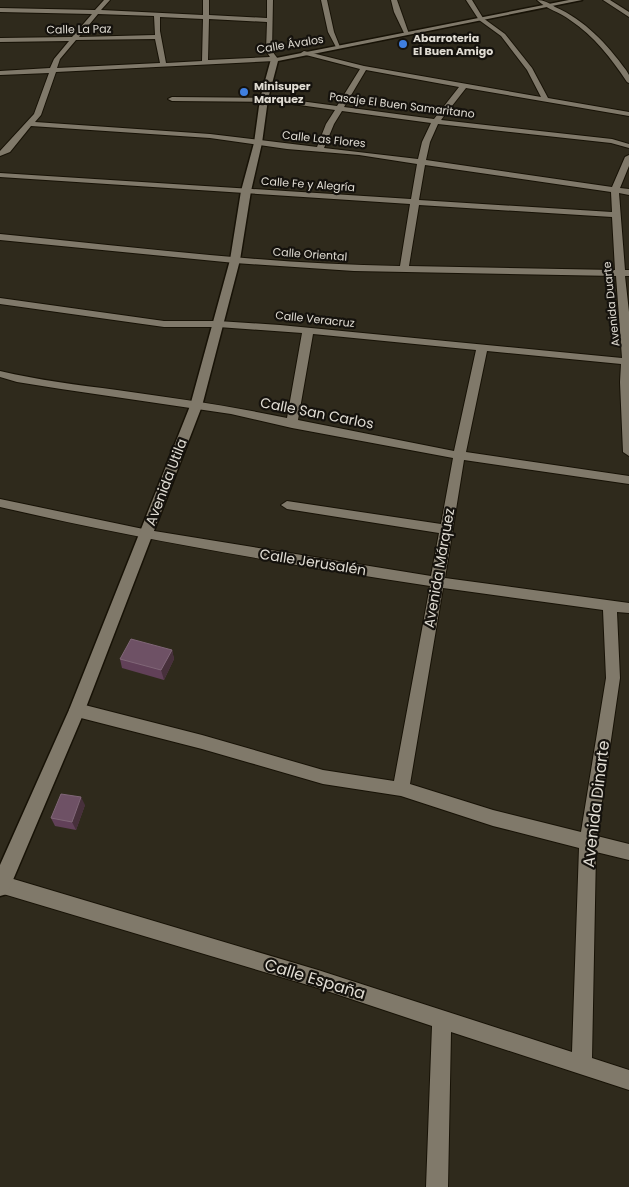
<svg xmlns="http://www.w3.org/2000/svg" width="629" height="1187" font-family="Poppins,sans-serif">
<rect width="100%" height="100%" fill="#2f2a1c"/>
<g fill="none" stroke-linecap="round" stroke-linejoin="round">
<defs>
<g id="minor">
<path d="M104,0H110L101,10L203,15V0H209V15L267,18V0H273L272,51L278,59L275,61L56,72L41,115L35,122L210,134L317,147L326,124L335,110L278,102L172,101L168,99L172,97L278,98L337,106L360,69L302,54L301,53L304,51L364,66L541,97L527,70L501,36L479,20L466,0H472L483,18L505,34L532,68L548,98L629,112V116L466,88L441,120L612,139L629,144V148L611,143L438,124L430,142L426,160L612,187L625,157L629,155V166L620,188L629,189V195L619,193L625,270H629V276H625L629,312V456L623,452L620,382L621,364L487,351L466,452L629,476V484L464,460L445,578L629,603V613L617,612L620,678L597,836L629,844V860L596,852L592,1058L629,1070V1090L451,1032L448,1187H426L432,1026L318,988L0,893V875L318,970L572,1052L579,848L493,826L401,796L323,784L202,749L77,717L72,715L69,710L72,705L77,703L202,735L323,770L394,781L430,586C285,564 142,540 0,507V499L148,530L431,576L439,533L287,509L281,505L287,501L441,524L453,458L292,428L231,414L61,389L17,382L0,377V371C38,380 78,385 117,390C174,398 231,406 287,418L302,333L218,327H164L0,304V298L164,321H218L280,325L622,358L616,276L354,271L235,263L0,240V234C133,247 266,264 400,266L410,204L0,177V173L411,199L417,164L359,155L287,149L210,138L31,126L10,152L0,156V151L34,114L49,73L0,75V71L50,68L54,59L69,41L0,42V38L72,37L92,14L0,12V8L95,10ZM98,14L154,16L155,35L79,37ZM160,17L203,19L202,61L166,63L160,31ZM209,19L267,22L266,51L270,57L208,60ZM155,39L160,63L57,68L60,59L76,40ZM366,70L459,87L434,119L344,107ZM342,111L431,123L422,142L418,159L324,148L334,124ZM425,165L611,192L612,212L419,200ZM419,205L612,217L615,270L409,266ZM313,334L476,350L454,451L298,420ZM443,588L603,610L606,678L581,832L493,810L410,784Z"/>
<path d="M321,0H327L334,32L340,47H336L328,32Z"/>
<path d="M391,0H397L409,34L404,33L394,12Z"/>
<path d="M537,0C544,0 549,3 555,7C585,20 607,44 626,70L629,75V83L627,82C611,58 594,36 570,20C560,12 546,9 537,0Z"/>
<path d="M603,0H610L629,12V17Z"/>
</g>
<path id="tertiary" d="M569,0H582L278,61L268,99L262,143L251,191L240,260L202,406L85,710L7,894L0,896V865L69,710L190,406L230,260L241,191L254,143L260,99L271,59Z"/>
</defs>
<use href="#minor" stroke="#171206" stroke-width="2"/>
<use href="#tertiary" stroke="#171206" stroke-width="3"/>
<use href="#minor" fill="#80796a" fill-rule="evenodd"/>
<use href="#tertiary" fill="#80796a" fill-rule="evenodd"/>
</g>
<g fill="#614058">
<path d="M172,650L174,659L164,680L122,668L120,659Z"/>
<path d="M85,805L76,830L55,826L51,818Z"/>
</g>
<g fill="#47303b">
<path d="M172,650L174,659L164,680L161,670Z"/>
<path d="M81,797L85,805L76,830L72,822Z"/>
</g>
<g fill="#6e5165" stroke="#806677">
<path d="M131,639L172,650L161,670L120,659Z"/>
<path d="M61,794L81,797L72,822L51,818Z"/>
</g>
<g fill="#3f7fe0" stroke="#15120d" stroke-width="2">
<circle cx="403" cy="44" r="5"/>
<circle cx="244" cy="92" r="5"/>
</g>
<g text-anchor="middle" dominant-baseline="central" stroke-width="4.5" stroke-linejoin="round" paint-order="stroke">
<g font-size="11" fill="#e0dcd3" stroke="#15120d">
<text transform="translate(79 29) rotate(-1)">Calle La Paz</text>
<text transform="translate(290 44) rotate(-9)">Calle Ávalos</text>
<text transform="translate(402 105) rotate(7)">Pasaje El Buen Samaritano</text>
<text transform="translate(324 139) rotate(6)">Calle Las Flores</text>
<text transform="translate(308 184) rotate(4)">Calle Fe y Alegría</text>
<text transform="translate(310 254) rotate(4)">Calle Oriental</text>
<text transform="translate(611 304) rotate(-96)">Avenida Duarte</text>
<text transform="translate(315 319) rotate(6)">Calle Veracruz</text>
</g>
<g font-size="11" font-weight="bold" fill="#e0dcd3" stroke="#15120d" text-anchor="start">
<text x="413" y="38">Abarroteria<tspan x="413" dy="13">El Buen Amigo</tspan></text>
<text x="254" y="86">Minisuper<tspan x="254" dy="13">Marquez</tspan></text>
</g>
<g font-size="14" fill="#e0dcd3" stroke="#15120d">
<text transform="translate(317 413) rotate(11)">Calle San Carlos</text>
<text transform="translate(166 482) rotate(-69)">Avenida Utila</text>
<text transform="translate(313 562) rotate(9)">Calle Jerusalén</text>
<text transform="translate(439 568) rotate(-80)">Avenida Márquez</text>
</g>
<g font-size="16" fill="#e0dcd3" stroke="#15120d">
<text transform="translate(596 804) rotate(-83)">Avenida Dinarte</text>
<text transform="translate(315 979) rotate(17)">Calle España</text>
</g>
</g>
</svg>
